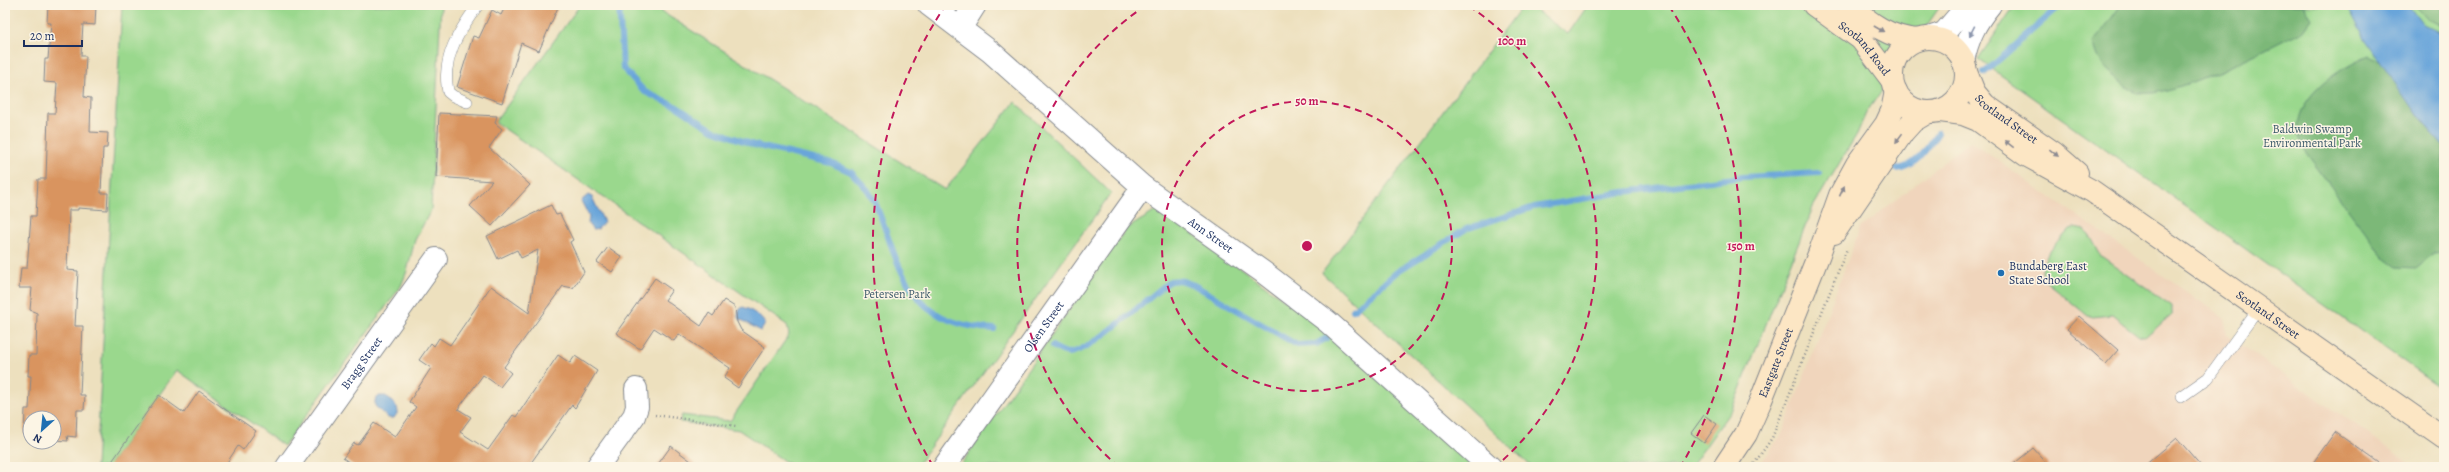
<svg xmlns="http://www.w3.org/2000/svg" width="2449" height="472" font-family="Alegreya,serif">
<rect width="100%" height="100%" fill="#fcf5e5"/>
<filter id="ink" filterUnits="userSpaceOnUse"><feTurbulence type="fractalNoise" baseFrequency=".025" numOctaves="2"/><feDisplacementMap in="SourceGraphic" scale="8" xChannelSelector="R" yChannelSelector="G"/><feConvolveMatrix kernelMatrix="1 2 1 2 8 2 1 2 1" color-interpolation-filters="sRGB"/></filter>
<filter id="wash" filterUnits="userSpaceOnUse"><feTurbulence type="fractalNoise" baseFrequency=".012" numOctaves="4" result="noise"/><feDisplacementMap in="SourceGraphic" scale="16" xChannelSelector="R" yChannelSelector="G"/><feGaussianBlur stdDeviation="0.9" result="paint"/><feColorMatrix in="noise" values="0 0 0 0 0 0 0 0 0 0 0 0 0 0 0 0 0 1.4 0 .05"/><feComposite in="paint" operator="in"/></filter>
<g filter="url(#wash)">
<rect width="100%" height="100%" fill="#ede0be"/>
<path fill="#f0d5bc" d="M1970,141L2224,318L2227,335L2415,467H1758L1782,434L1860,228Z"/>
<g fill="#9ad88d" stroke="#5a8476">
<path d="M122,5H441L431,210L415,240L407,271L401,286L284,446L177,370L110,464L113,467H96Z"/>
<path d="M580,5H659L662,12L945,190L1015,102L1111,193L916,467H793L739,430L680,422L682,415L730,421L789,335L787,325L495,122Z"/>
<path d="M1523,5H1528L1568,34L1588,5H1941L1866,113L1857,134L1813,207L1732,409L1691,467H1532L1322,273Z"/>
<path d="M2015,5H2444V390L1978,59Z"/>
<path d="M1156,211H1161L1310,318L1479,467H959L1126,229Z"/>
<path d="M2074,228L2084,230L2089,234L2101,256L2172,306V313L2145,337L2139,336L2112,315L2092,317L2088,316L2043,279C2037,259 2058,243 2070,229Z"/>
</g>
<g fill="#7bb878" stroke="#4b746b">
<path d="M2121,5H2304L2312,19L2303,31C2266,48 2174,99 2138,93C2131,92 2122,82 2116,77C2103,68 2096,57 2094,42Z"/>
<path d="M2416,5H2444V27L2428,19Z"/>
<path d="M2369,56L2382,62L2419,118L2444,146V252L2434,253L2416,268L2397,267L2383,257L2304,150C2302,144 2298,135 2298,129C2298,94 2340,68 2369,56Z"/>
</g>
<g fill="#69a5da" stroke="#426a9c">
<path d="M2347,5H2409L2423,24L2444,34V146L2419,118L2366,41Z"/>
<path d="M588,195L592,197L604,222L598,229L593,230L588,224L589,216L581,201Z"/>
<path d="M743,307C750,309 762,317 765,324L761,331L738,318L739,310Z"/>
<path d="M379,396H386L397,407L398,412L394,418H388L375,406V400Z"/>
</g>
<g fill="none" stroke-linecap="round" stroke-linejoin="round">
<g stroke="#69a5da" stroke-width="6">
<path d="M619,5L623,68L645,92L677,107L713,130L754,145L831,163L851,172L867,189L875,202C902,270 906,325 994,329"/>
<path d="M1984,73L2061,5"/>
<path d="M1896,169C1915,169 1928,147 1938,133"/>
<path d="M1353,310L1398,271L1466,229L1534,207L1624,192L1742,177L1819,173"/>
<path d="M1052,346C1057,349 1064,353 1069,353C1093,350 1148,298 1170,281L1180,280L1194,285L1297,345L1316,344L1327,338"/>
</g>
</g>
<g id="blocks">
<g fill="#d9945e">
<path d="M48,5H96L95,25L83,24L81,56H86L84,97L91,98L90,132L108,133L107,148H103L101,193H108L107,210L78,208V210H69L67,270L78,271L75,326H83L80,395H85L84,410H77L76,437L67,436L68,441L54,440V418H30V439H27V434H24L25,409H29L31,376H28L29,355H36L37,313L30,310L32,288H19L21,268H27L31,216H36L38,179H46L48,113H55L57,83L44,82L45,59H48L51,23H47Z"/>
<path d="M506,5H559L539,51L521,43L502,103L457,87L473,36L479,38L492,10L501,15Z"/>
<path d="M439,113L497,116L495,123L502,129L489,148L530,185L492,226L470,206L492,181L436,177Z"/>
<path d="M551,205L556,215L560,214L573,240L570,242L584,272L573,288L563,286L527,335L504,367L511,373L500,387L483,375L458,409L471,417L460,432L488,450L513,415L516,417L558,355L570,363L575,356L597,371L575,408L572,405L528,467H356L343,458L354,443L358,445L374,423L395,437L416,407L409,402L431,368L419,360L431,343L434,346L439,338L450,345L491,286L529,313L538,250L521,258L517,250L498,259L487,236Z"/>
<path d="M608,247L622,257L612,272L597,262Z"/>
<path d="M655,278L672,290L665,300L701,326L709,313L713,316L724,300L735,307L737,322L741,330L765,347L738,388L724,378L730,368L679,334L674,341L654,328L640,349L616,333Z"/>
<path d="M2079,316L2118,350L2106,364L2067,329Z"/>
<path d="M199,391L256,431L243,450L238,446L224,467H108L159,395L184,413Z"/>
<path d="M1704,415L1717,424L1704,443L1691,433Z"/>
<path d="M2335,432L2385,467H2310Z"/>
<path d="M2177,438L2202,467H2143Z"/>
<path d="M671,446L699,467H656Z"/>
<path d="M2033,448L2050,467H2010Z"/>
</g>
</g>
</g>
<g filter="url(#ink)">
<use href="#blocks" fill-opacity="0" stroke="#84888e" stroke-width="1"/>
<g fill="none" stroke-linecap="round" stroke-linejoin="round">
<defs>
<g id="lane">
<path d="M467,102L453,96L448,92C441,58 459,31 478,5"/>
<path d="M2181,397L2208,378L2259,308"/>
</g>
<g id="street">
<path id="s1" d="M929,5L991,52L1143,187L1263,272L1328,322L1490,467"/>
<path d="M961,27L975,5"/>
<path d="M1929,38L1944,33L1968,5"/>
<path d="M1963,61C1968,38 1975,23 1990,5"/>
<path id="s2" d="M287,467L436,259"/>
<path d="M597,467L634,416L637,407L636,389"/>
<path id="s3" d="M944,467L1143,187"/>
</g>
<g id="secondary">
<path id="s4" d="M1814,5L1861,39L1892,80"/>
<path d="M1849,5C1871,24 1888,37 1917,40"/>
<circle cx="1929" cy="75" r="37"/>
<path id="s5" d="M1966,72L1974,92L1985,105L2054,153L2077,173"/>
<path id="s6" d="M1940,111L1963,114L1978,120L2026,155L2092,191L2444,438"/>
<path d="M1834,233L1903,132L1913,121L1928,112"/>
<path id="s7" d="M1724,467L1746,434L1761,400L1819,254L1840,195L1857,164L1886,124L1892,111L1896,91"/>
</g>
</defs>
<use href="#lane" stroke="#84888e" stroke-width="12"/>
<use href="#street" stroke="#84888e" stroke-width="24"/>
<use href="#secondary" stroke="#84888e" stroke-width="24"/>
<g stroke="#84888e" stroke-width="2.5" stroke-dasharray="1 3" stroke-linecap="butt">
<path d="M655,415L736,426"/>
<path d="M1752,467L1772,438L1847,249"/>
</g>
<use href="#lane" stroke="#fff" stroke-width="11"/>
<use href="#street" stroke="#fff" stroke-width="22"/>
<use href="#secondary" stroke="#fce6c4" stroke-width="22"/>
</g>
<defs><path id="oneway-solid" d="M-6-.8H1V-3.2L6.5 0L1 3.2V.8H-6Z"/></defs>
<g fill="#8c8a91">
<use href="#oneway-solid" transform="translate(1879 29) rotate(30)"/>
<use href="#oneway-solid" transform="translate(1899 138) rotate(126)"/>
<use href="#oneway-solid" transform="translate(2009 144) rotate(-142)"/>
<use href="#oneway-solid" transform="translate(2054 153) rotate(39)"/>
<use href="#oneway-solid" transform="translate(1842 191) rotate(-65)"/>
</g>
<use fill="#8d97ae" href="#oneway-solid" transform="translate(1972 31) rotate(117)"/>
</g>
<g fill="none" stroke="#c2185b" stroke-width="2" stroke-dasharray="7 5">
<circle cx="1307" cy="246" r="145"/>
<path d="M1119 467A290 290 0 0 1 1145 6M1469 6A290 290 0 0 1 1495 467"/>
<path d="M933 466A434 434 0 0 1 945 6M1669 6A434 434 0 0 1 1681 466"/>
</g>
<circle fill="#1f6fb2" stroke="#fcf5e5" stroke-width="1.5" cx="2001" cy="273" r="4"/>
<g text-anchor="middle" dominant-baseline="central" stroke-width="3" stroke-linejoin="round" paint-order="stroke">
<g font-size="12" fill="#1b2f5e" stroke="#fcf5e5">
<text stroke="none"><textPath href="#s4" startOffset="67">Scotland Road</textPath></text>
<text stroke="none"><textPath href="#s5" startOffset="64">Scotland Street</textPath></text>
<text stroke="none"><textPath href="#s1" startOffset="364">Ann Street</textPath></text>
<text stroke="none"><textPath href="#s6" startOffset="389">Scotland Street</textPath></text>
<text stroke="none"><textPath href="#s3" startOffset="172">Olsen Street</textPath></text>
<text stroke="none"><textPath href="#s2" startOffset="128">Bragg Street</textPath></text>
<text stroke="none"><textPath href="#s7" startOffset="117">Eastgate Street</textPath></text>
</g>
<g font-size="12" fill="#3b596a" stroke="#fcf5e5">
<text x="2312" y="129">Baldwin Swamp<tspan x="2312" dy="14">Environmental Park</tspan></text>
<text x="897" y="294">Petersen Park</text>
</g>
<g font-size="12" fill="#1b2f5e" stroke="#fcf5e5" text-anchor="start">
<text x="2009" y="266">Bundaberg East<tspan x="2009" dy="14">State School</tspan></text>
</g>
</g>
<circle cx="1307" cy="246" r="6" fill="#c2185b" stroke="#fcf5e5" stroke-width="2"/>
<g font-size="12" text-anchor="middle" font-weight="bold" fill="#c2185b" stroke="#fcf5e5" stroke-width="3" stroke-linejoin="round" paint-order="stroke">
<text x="1512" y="45">100 m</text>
<text x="1307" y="105">50 m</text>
<text x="1741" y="250">150 m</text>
</g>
<rect width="2449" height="472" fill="none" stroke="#fcf5e5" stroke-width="20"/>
<g transform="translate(42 430) rotate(207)"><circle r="19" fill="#fcf5e5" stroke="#a2a6af"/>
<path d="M0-3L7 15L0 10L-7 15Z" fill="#1f6fb2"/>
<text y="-6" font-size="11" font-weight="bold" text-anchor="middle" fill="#1b2f5e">N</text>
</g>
<path d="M24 40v6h58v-6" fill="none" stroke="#1b2f5e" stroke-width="2"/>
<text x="30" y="40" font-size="12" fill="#1b2f5e" stroke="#fcf5e5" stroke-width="3" paint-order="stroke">20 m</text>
</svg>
